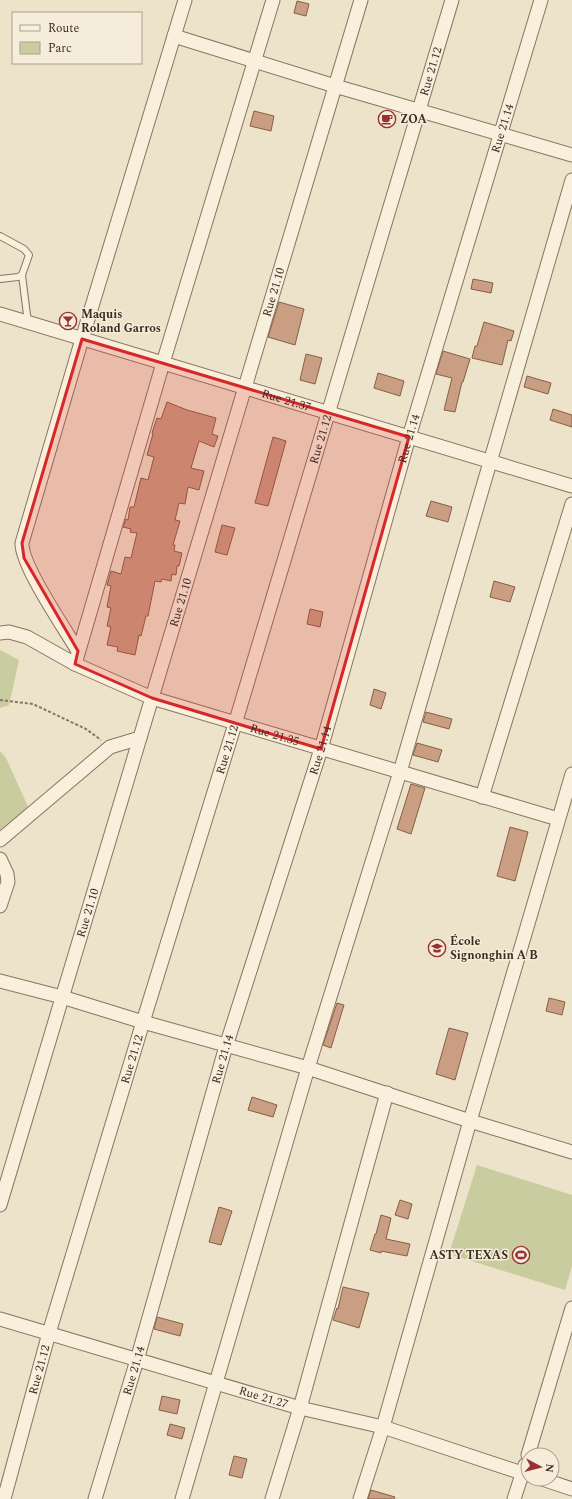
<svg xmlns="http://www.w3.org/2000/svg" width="572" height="1499" font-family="Spectral,serif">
<rect width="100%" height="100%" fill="#ede2ca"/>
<g fill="#c8cc9e">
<path d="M0,650L19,660L9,705L0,708Z"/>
<path d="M0,751L6,758L29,809L0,830Z"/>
<path d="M477,1165L572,1195V1266L565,1290L449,1254Z"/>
</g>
<g fill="#ca9e82" stroke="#885e45">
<path d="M297,1L309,4L306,16L294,13Z"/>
<path d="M254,111L274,116L271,131L250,126Z"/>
<path d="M473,279L493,283L491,293L471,289Z"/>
<path d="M279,302L304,309L295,345L268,337Z"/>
<path d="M484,322L514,331L511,341L508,340L502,365L472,358L475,346H477Z"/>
<path d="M443,351L470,359L463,382H462L455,412L444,410L452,378L436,374Z"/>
<path d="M306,354L322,358L315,384L300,380Z"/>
<path d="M378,373L404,381L400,396L374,388Z"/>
<path d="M527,376L551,383L548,394L524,387Z"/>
<path d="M167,402L187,410L216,418L212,434L218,436L214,447L199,441L191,468L204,471L199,490L188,487L185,504L179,503L175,520L180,521L173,545H175L174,551L182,553L179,566H177L176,575L172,574L171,581L162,579L161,582L155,581L148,616H146L141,636L139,635L135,655L117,651L118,647L107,645L111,627L107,626L111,608L107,607L111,586L107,585L111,571L121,574L125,557L131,558L137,533L130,532L131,529L123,527L126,519L128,520L130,507H134L141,478L148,480L154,457L147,455L153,434L152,433L157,418L161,419Z"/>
<path d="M553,409L572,415V427L550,420Z"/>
<path d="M273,437L286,441L268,506L255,503Z"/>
<path d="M431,501L452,507L448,522L426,516Z"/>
<path d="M222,525L235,528L227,555L215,552Z"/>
<path d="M494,581L515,587L510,602L490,597Z"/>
<path d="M310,609L323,612L320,627L307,624Z"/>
<path d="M374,689L386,693L381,709L370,705Z"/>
<path d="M426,712L452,719L449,729L423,722Z"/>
<path d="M417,743L442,750L438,762L413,755Z"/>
<path d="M411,784L425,788L411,834L397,829Z"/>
<path d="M510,827L528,832L515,881L497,876Z"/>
<path d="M549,998L565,1002L562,1015L546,1011Z"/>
<path d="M337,1003L344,1005L331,1048L323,1045Z"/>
<path d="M449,1028L468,1033L455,1080L436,1074Z"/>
<path d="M252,1097L277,1105L273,1117L248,1110Z"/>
<path d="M400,1200L412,1204L408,1219L395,1215Z"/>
<path d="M219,1207L232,1211L221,1245L209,1242Z"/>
<path d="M381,1215L391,1218L386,1239L410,1244L407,1256L381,1251V1253L370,1250L375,1234H376Z"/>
<path d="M343,1287L369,1293L359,1328L333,1320L337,1308L338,1309Z"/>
<path d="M157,1317L183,1324L180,1336L154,1329Z"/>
<path d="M162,1396L180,1400L177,1414L159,1410Z"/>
<path d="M170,1424L185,1428L182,1439L167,1435Z"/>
<path d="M234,1456L247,1459L242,1478L229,1475Z"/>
<path d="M371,1490L395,1497L394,1499H368Z"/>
</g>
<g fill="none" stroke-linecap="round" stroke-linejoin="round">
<defs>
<g id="service">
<path d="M0,236L24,249L29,255L22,275L18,277L0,279"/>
<path d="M22,275L28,323"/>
</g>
<g id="minor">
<path d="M174,36L335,86L572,155"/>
<path id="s1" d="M0,314L572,486"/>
<path id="s2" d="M0,633L9,632L27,637L75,664L152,698L558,819"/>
<path d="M78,651C65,629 21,565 22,543L82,339L185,0"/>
<path d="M75,664L163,363L273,0"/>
<path d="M482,797L572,504"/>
<path d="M0,840L110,747L140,738"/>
<path d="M0,859L7,874L8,882L0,906"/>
<path d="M0,981L62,997L143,1022L308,1068L470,1121L572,1152"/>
<path id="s3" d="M0,1205L361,0"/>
<path id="s4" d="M0,1319L300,1408L383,1427L528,1475"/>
<path d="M528,1455L572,1308"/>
<path d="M542,1479L572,1489"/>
<path id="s5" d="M4,1499L49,1333L143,1022L235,724L452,0"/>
<path id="s6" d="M95,1499L137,1360L226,1046L321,749L409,437L541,0"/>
<path d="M182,1499L308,1068L400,772L572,180"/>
<path d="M272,1499L300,1408L387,1093"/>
<path d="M360,1499L383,1427L470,1121L572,774"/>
<path d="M514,1499L525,1465"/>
</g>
</defs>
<use href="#service" stroke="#8a745f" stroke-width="8"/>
<use href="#minor" stroke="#8a745f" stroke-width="15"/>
<path stroke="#8a745f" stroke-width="2" stroke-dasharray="3 2" stroke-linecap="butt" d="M0,700L33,704L86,729L101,740"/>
<use href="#service" stroke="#f8efdd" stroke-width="6"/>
<use href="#minor" stroke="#f8efdd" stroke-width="13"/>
</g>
<path fill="#d62828" fill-opacity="0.2" stroke="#d62828" stroke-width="3" stroke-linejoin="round" d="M82,339L409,437L321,749L152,698L75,664L78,651L24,558L22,543Z"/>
<defs>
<symbol id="cafe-ring" viewBox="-11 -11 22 22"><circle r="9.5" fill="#f5ecd9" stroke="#973134" stroke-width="1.5"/><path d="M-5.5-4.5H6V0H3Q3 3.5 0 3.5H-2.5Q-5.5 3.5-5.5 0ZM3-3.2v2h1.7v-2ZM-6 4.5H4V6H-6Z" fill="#973134"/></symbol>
<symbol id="bar-ring" viewBox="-11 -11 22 22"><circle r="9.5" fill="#f5ecd9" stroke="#973134" stroke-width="1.5"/><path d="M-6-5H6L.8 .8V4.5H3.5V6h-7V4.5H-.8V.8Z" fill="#973134"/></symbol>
<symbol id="school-ring" viewBox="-11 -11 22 22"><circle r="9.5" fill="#f5ecd9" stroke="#973134" stroke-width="1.5"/><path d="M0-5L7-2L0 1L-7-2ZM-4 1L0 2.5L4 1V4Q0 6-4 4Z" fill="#973134"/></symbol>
<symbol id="stadium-ring" viewBox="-11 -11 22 22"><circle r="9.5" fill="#f5ecd9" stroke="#973134" stroke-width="1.5"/><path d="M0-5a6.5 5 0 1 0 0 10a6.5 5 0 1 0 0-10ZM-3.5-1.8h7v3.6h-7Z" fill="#973134"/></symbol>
</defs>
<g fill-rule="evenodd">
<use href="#cafe-ring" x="377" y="109" width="20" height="20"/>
<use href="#bar-ring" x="58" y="311" width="20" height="20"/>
<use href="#school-ring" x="427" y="938" width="20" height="20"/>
<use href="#stadium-ring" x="511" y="1245" width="20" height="20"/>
</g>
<g text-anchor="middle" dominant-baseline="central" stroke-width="3" stroke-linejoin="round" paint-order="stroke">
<g font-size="12" fill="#3b2d22" stroke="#f5ecd9">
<text stroke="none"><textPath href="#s5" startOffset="1490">Rue 21.12</textPath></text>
<text stroke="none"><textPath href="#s6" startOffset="1430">Rue 21.14</textPath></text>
<text stroke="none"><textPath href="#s3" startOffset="953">Rue 21.10</textPath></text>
<text stroke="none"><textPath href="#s1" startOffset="299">Rue 21.37</textPath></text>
<text stroke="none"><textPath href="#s5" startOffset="1106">Rue 21.12</textPath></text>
<text stroke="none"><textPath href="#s6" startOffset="1106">Rue 21.14</textPath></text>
<text stroke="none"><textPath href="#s3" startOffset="629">Rue 21.10</textPath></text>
<text stroke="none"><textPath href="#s2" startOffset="295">Rue 21.35</textPath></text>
<text stroke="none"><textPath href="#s5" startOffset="782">Rue 21.12</textPath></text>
<text stroke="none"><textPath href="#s6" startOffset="782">Rue 21.14</textPath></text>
<text stroke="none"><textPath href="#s3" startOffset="305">Rue 21.10</textPath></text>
<text stroke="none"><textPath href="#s5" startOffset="458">Rue 21.12</textPath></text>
<text stroke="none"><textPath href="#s6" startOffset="458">Rue 21.14</textPath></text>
<text stroke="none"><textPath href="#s5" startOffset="134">Rue 21.12</textPath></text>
<text stroke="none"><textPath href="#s6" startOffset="134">Rue 21.14</textPath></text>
<text stroke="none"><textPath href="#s4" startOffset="275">Rue 21.27</textPath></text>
</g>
<g font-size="12" font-weight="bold" fill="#3b2d22" stroke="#f5ecd9" text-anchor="start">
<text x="400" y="119">ZOA</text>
<text x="81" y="314">Maquis<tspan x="81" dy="14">Roland Garros</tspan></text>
<text x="450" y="941">École<tspan x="450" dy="14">Signonghin A B</tspan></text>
<text x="508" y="1255" text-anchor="end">ASTY TEXAS</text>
</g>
</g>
<rect x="12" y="12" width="130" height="52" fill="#f5ecd9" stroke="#aba090"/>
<rect x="20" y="25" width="20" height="6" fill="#f8efdd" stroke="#aba090"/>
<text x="48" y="32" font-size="12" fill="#3b2d22">Route</text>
<rect x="20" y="42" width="20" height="12" fill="#c8cc9e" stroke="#aba090"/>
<text x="48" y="52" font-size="12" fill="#3b2d22">Parc</text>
<g transform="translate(540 1467) rotate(97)"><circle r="19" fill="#f5ecd9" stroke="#aba090"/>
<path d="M0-3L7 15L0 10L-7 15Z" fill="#973134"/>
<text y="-6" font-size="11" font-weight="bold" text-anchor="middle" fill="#3b2d22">N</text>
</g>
</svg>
